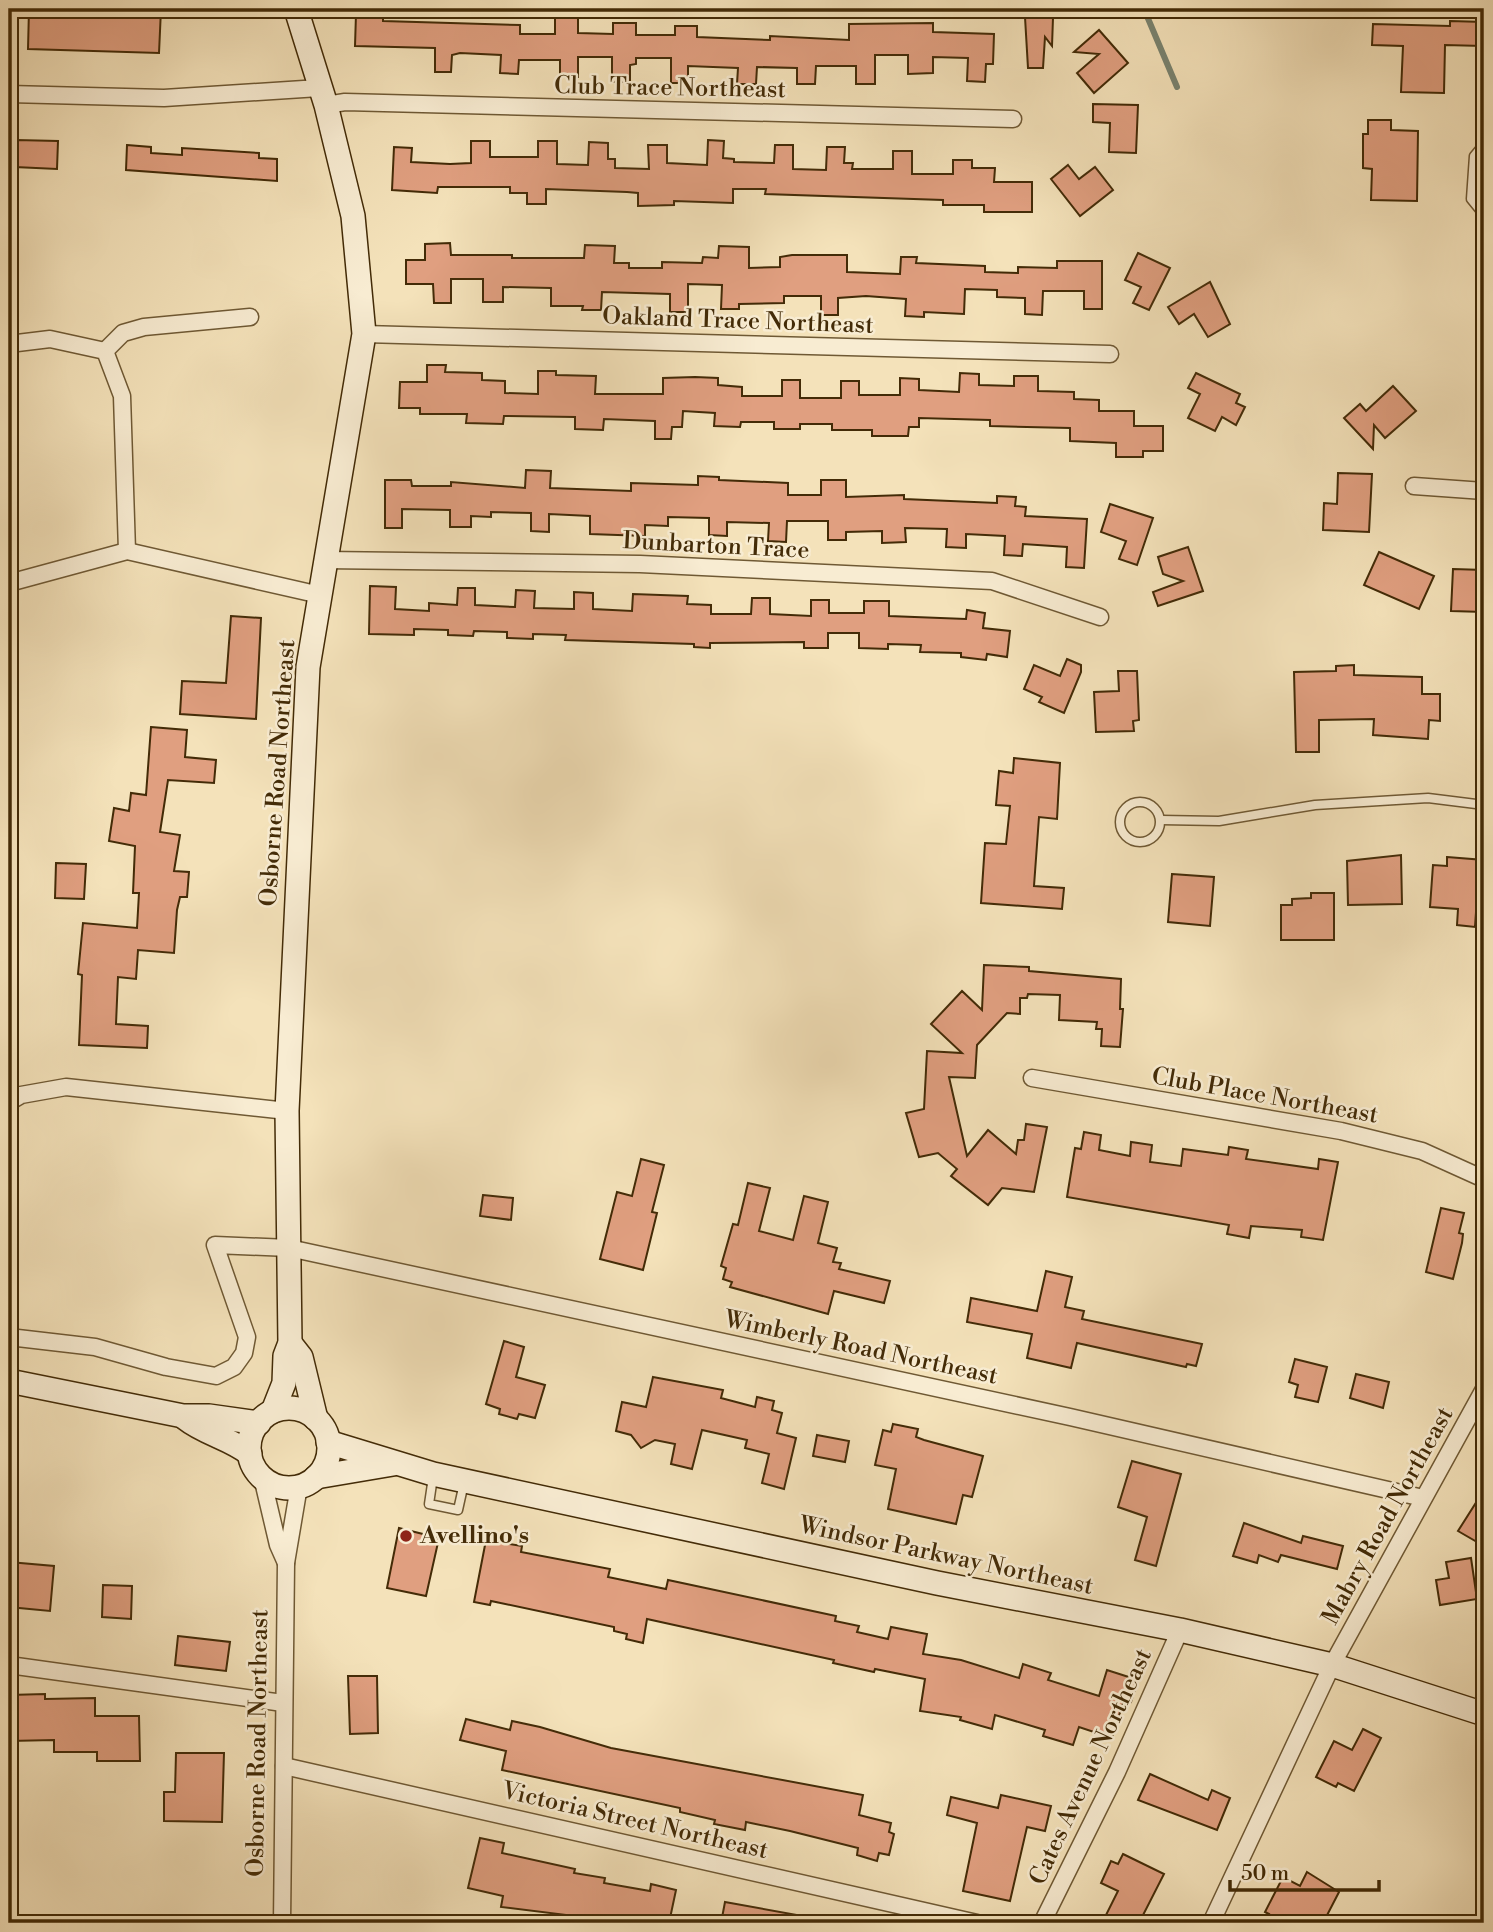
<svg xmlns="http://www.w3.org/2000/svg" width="1493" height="1932" font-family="'Libre Bodoni',serif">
<rect width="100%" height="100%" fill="#f4e2ba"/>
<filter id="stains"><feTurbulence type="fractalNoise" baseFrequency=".00286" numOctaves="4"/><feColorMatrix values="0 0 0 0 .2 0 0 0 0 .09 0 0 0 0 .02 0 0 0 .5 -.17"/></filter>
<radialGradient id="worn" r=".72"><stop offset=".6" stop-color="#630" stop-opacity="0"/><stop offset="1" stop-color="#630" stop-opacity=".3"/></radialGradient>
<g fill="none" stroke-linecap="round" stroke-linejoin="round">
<path stroke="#798370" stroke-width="6" d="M1144,9L1177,87"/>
</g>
<g fill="#e09f80" stroke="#432b07" stroke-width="2">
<path d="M29,9H161L159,53L28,49Z"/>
<path d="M366,9H383V21L520,25V34H555V18H578V33L613,34V23H636V35H675V26H697V37L770,40V36L849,40V24L933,23V32L994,34L993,64H986L985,82L967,81L968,58L933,57V73L908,74V55H875V84H856V66H816L815,84H797V68L757,67L756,84H737L738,68L688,66V83H671V58H636V64L630,65V82H612V57H578V77H560V60H519L518,74L500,73L501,55L460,53L452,55L451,72H435V48L355,46L356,14H365Z"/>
<path d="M1025,17L1053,18L1052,46L1045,37L1043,68H1028Z"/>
<path d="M1450,21L1484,22L1483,46L1445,45L1444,93L1401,92L1403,46L1372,45L1373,24L1450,26Z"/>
<path d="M1099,30L1128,63L1094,93L1077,73L1099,54L1074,52Z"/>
<path d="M1093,104L1138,105L1136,153L1109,152L1110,123L1093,122Z"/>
<path d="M1368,120H1391V130L1418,131L1417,201L1371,200L1372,169L1363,168V134H1368Z"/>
<path d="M16,140L58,141L57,169L15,167Z"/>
<path d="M708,140L724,141L723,158L734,159V162L774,163L775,145H793V169L826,170L827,147H845L844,163H853L852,169H893V151H912V174H953V160H972V168H995L994,182H1032V212H984V205H943V200L765,194L766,189H733V203L674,201V205L638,206V193L627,192L546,189V204H527V193H510V187H438L437,193L392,190L394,147L412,148L411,162L450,164L471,163V141H490V157H538V141H557V164L588,165L589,142L608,143V159H615V168L649,169L648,145H667V163L707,165Z"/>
<path d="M127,145L151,147V153L182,155V148L259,153V158L277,159V181L126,170Z"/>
<path d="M1068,165L1079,179L1095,167L1113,190L1080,216L1051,179Z"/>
<path d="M450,243L451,255H512V258H584L585,245L615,246L614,263H629V268H662V262L702,263L703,257L718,258L719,246L749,247V268L780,267V257L792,255H847V272L900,274L901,257H917L916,263L985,266V272L1018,273V267L1057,268V261H1102V309H1084V291H1043L1042,315L1025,314V298L997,297V290L965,289L964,314L924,312V317L905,316L906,299L866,296L838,298V315H821V296H784V303L739,304V309H721L722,285L688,284V312H670V294L602,292L601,310H582L583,306H551V288L503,287V302H483V279H451V303H434L433,284H406V260H425V244Z"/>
<path d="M1138,253L1170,268L1149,310L1133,303L1141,287L1125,280Z"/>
<path d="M1210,282L1230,324L1208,337L1194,314L1179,324L1168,307Z"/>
<path d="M427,365H446L445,372L482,373V380L505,381V393L538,394V371H556V375L596,376L595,394H663V378L695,377L718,378V385L742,387V396H782V380H800V398H841V381H859V395H900V378L919,379V390L959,392L960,373L979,374V385L1014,386V376H1038V391L1074,392V399L1099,400V411H1134V426H1163V451H1143V457H1116V443L1070,441V428L990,426V420L919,418V427H909L908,436H872V430H832V424H800V429H774V422H741L740,427L714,426L715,413L683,411L682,427H672L671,439H655V421L604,419L603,430L575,429V417L504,416L503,424L466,423L467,414H420V408H399L400,382H427Z"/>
<path d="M1196,373L1240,394L1236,403L1245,407L1236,425L1222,417L1215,431L1188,418L1200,394L1188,388Z"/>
<path d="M1393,386L1416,411L1385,438L1374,425L1373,449L1344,418L1360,404L1366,411Z"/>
<path d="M526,470L551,471L550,488L631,491V483L698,485V476L719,477V480L788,483V495H821V480H846V497L904,495V499L997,503V496L1016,497L1015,506L1026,507L1025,516L1087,519L1084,568L1066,567L1067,547L1023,544L1022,556L1004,555L1005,536L966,534V548L946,547L947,529L905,528L906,542L882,543V531L846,532V540H828V521H787L786,542L768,541L769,523L727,522V536L709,535V518L668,517V526L645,525V536L590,534V516L549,514V532L531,531V513L491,512V517L471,516V527H450V510L402,509V528H385V480H411L412,486H451V482L525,488Z"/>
<path d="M1338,473L1372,474L1369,532L1323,530L1324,503L1337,504Z"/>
<path d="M1110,504L1153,518L1137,565L1119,559L1126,541L1101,532Z"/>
<path d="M1188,547L1203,591L1158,606L1153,592L1183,581L1163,574L1158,557Z"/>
<path d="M1379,552L1434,576L1419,609L1364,585Z"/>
<path d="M1453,569L1484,570V612L1451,611Z"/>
<path d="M370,586L396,587L395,609L429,611V603L457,605L458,588H475V605L515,607L516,590L535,591L534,608L574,609V592L593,593V609L632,611L633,594L688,596L687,604L711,605V614H751L752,598H770V614L811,616V600H829V613H864V601H889V616L966,619L967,610L985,613L983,628L1010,631L1007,657L987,654L986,660L961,657V653L920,652L921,645L888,644V649L859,648V633H828V648H804V642L710,643V648L694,647V644L565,640L566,635L533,634V639L507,638V632L474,631L473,636L448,635V630L414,629V635L369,634Z"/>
<path d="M231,616L261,618L256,719L180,714L182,681L226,683Z"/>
<path d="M1067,659L1081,665V672L1064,713L1039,702L1042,697L1024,689L1034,665L1060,676Z"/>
<path d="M1354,665V675L1422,677V694H1440V721L1429,720L1428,739L1373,735L1374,719L1319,720V752H1296L1294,672L1336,671V666Z"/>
<path d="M1118,671H1137L1139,720L1133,721L1134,731L1096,732L1094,692L1119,691Z"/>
<path d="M151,727L187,730L185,757L216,760L214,783L168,780L160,832L180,835L174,871L189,872L187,897H180L177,910L174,953L138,950L136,979L118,977L116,1024L148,1026L147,1048L79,1045L82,975L78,974L83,923L137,928L139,893H133L135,846L109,841L114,808L129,811L131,793L146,795Z"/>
<path d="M1014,758L1060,763L1057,819L1039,817L1034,886L1064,888L1062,909L981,903L985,843L1006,844L1010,806L996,805L999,771L1013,773Z"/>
<path d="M1401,855L1402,904L1348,905L1347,861Z"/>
<path d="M1447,857L1484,860V913L1476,912L1475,927L1457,925L1458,909L1430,907L1433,865L1447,866Z"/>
<path d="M56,863L86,864L84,899L55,898Z"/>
<path d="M1172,874L1214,877L1210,926L1168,922Z"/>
<path d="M1311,893H1334V940H1281V905H1292V899L1311,898Z"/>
<path d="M984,965L1029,967V971L1121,979L1120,1009H1123L1120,1047L1101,1046L1102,1029H1096L1097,1022L1059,1020L1060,995L1028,994L1027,998H1020V1014L1007,1013L977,1045L975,1078L949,1077L967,1156L988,1130L1016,1154L1018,1140H1024L1026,1124L1047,1127L1034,1192L1002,1188L988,1205L951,1176L957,1169L938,1153L919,1157L906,1113L924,1109L927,1051L962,1053L931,1024L962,991L982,1010Z"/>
<path d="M1084,1132L1101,1135L1099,1150L1130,1156L1131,1142L1152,1145L1150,1162L1181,1166L1183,1149L1228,1155L1229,1147L1248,1150L1246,1159L1318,1169L1319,1159L1338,1162L1323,1240L1301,1237L1302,1230L1251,1226L1249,1238L1227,1234L1229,1225L1067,1197L1075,1148L1081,1149Z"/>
<path d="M641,1159L664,1165L652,1212L657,1213L643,1270L600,1259L617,1192L632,1196Z"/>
<path d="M748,1183L770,1188L759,1231L793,1240L804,1196L828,1202L818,1243L837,1248L833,1262L841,1263L839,1269L890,1281L884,1303L834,1291L828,1314L730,1287L732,1282L723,1279L726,1268L721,1266L733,1224L738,1225Z"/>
<path d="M483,1195L513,1198L511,1220L480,1216Z"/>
<path d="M1441,1208L1464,1213L1459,1233L1463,1234L1462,1243L1453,1279L1426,1272Z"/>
<path d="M1046,1271L1072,1277L1065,1307L1084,1311L1082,1319L1202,1344L1196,1366L1187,1364L1186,1367L1077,1343L1071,1368L1027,1358L1032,1334L967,1322L971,1298L1037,1311Z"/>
<path d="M504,1341L524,1347L516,1377L545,1385L535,1418L519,1414L517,1419L499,1414L500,1409L486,1404Z"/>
<path d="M1295,1359L1327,1367L1318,1402L1295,1397L1298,1385L1289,1382Z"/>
<path d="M1356,1374L1389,1382L1383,1408L1350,1398Z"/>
<path d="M653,1377L723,1390L721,1398L755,1407L757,1397L774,1401L772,1410L782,1413L777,1433L796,1438L784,1489L762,1483L769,1454L745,1448L747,1440L702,1430L692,1469L671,1464L675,1444L655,1440L641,1448L631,1435L616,1431L622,1402L646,1407Z"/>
<path d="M893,1424L918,1429L916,1437L924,1440L983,1456L972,1497L963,1495L956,1524L888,1509L896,1469L875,1465L883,1430L891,1432Z"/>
<path d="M817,1435L849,1441L845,1462L813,1456Z"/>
<path d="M1132,1461L1181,1474L1156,1566L1135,1560L1147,1517L1118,1507Z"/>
<path d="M1484,1490V1546L1458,1531Z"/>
<path d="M1244,1523L1301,1543L1303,1536L1343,1546L1337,1569L1281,1555L1278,1562L1259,1555L1257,1563L1233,1556Z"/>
<path d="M399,1528L439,1538L426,1596L387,1588Z"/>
<path d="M486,1540L522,1546L521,1552L610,1569L608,1577L666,1589L668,1580L836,1616L835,1621L859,1626L857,1632L888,1639L891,1627L927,1634L923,1654L961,1660L1019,1678L1023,1664L1051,1673L1048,1680L1099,1696L1107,1670L1138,1680L1131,1702L1124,1700L1112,1738L1079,1727L1073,1745L1043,1736L1045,1730L995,1715L992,1729L960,1720L961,1717L920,1711L925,1679L875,1669L874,1672L833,1663L834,1660L647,1619L643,1643L626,1639L627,1634L614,1631V1627L491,1601L490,1605L474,1602Z"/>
<path d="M1471,1558L1477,1599L1440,1605L1436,1580L1449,1578L1446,1562Z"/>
<path d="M9,1562L54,1566L50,1611L9,1607Z"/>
<path d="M103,1585L132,1586L131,1619L102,1617Z"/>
<path d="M178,1636L230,1642L226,1671L175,1665Z"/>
<path d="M348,1676H377L378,1733L350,1734Z"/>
<path d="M45,1694V1699L95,1698V1716H139L140,1761H97V1752H54V1740L9,1741V1695Z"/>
<path d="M466,1719L510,1730L512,1721L540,1727L611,1748L863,1795L859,1815L891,1823L889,1832L894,1834L889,1855L879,1853L877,1861L857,1855L858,1848L790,1831L746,1822L745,1830L714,1824L715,1820L680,1812V1808L502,1770L506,1751L460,1740Z"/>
<path d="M1363,1729L1381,1738L1354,1791L1338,1783L1336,1787L1316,1777L1334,1741L1352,1750Z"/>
<path d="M176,1753H224L222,1822L164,1821V1792H175Z"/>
<path d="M1150,1774L1208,1800L1212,1790L1230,1798L1217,1830L1138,1800Z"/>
<path d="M1001,1795L1051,1806L1045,1831L1027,1827L1010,1901L963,1891L977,1823L947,1815L951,1797L998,1808Z"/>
<path d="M480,1838L504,1843L502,1853L575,1869L574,1873L605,1878L604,1883L650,1891L651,1884L676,1890L669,1923H574L575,1916L501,1907L503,1896L468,1888Z"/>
<path d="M1123,1854L1164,1874L1139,1923H1117L1105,1917L1118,1891L1101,1883L1111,1861L1118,1864Z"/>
<path d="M1307,1872L1339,1892L1323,1923H1264L1269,1914L1265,1912L1283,1877L1300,1886Z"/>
<path d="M725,1902L797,1915L796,1923H721Z"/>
</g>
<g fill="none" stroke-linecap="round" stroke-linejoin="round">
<defs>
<g id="lane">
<path d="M1484,144L1474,156L1471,199L1484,215"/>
<circle cx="1140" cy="822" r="20"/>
<path d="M1161,820L1219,821L1315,805L1428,798L1484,805"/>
<path d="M433,1477L429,1504L458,1510L464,1483"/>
</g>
<g id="street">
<path d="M9,94L164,98L319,88"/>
<path d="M326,105L345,102L1013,119"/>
<path d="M364,334L1110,354"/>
<path d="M9,344L50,339L105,351L122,396L127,551"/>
<path d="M105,351L123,333L144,327L250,317"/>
<path d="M1414,486L1484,491"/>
<path d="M324,560L640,564L992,581L1100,617"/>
<path d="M9,583L127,551L320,595"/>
<path d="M1032,1078L1341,1131L1422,1151L1484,1179"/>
<path d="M9,1102L21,1095L66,1087L287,1111"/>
<path d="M9,1337L95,1347L166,1367L216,1376L234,1367L244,1353L247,1337L215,1245L289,1248L1070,1417L1423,1498"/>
<path d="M262,1477L278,1545L286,1563"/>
<path d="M9,1665L283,1703"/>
<path d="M284,1766L977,1923"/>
<path d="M282,1923L286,1563L299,1486"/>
<path d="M1042,1923L1117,1772L1180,1630"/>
<path d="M1211,1923L1332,1665L1484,1389"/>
</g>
<g id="secondary">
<path d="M290,1343L301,1357L316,1419"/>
<path d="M9,1381L183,1416H209L259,1423"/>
<circle cx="289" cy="1448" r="40"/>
<path d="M273,1411L284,1383L285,1356L290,1343L287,1111L308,667L364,334L353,216L326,105L296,9"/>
<path d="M185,1418C205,1434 230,1438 250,1454"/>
<path d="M328,1442L433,1474L937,1583L1180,1630L1332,1665L1484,1714"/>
<path d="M316,1477L393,1464"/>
</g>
</defs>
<use href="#lane" stroke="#6f5934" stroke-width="11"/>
<use href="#street" stroke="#6f5934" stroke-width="19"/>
<use href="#secondary" stroke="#432b07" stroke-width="26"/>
<use href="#lane" stroke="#f8ecd2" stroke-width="8"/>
<use href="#street" stroke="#f8ecd2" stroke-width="16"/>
<use href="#secondary" stroke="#f8ecd2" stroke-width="23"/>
</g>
<circle fill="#8f2418" stroke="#f8ecd2" stroke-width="2.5" cx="406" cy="1536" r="7"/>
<g text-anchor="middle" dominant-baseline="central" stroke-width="5" stroke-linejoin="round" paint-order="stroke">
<g font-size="24" fill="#432b07" stroke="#f8ecd2">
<text transform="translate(670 88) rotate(1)">Club Trace Northeast</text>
<text transform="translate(738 321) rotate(2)">Oakland Trace Northeast</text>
<text transform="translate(716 546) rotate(3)">Dunbarton Trace</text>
<text transform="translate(278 773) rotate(-86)">Osborne Road Northeast</text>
<text transform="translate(1265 1096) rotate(10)">Club Place Northeast</text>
<text transform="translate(861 1348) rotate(12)">Wimberly Road Northeast</text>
<text transform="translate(1388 1516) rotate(-61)">Mabry Road Northeast</text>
<text transform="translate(946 1556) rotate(12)">Windsor Parkway Northeast</text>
<text transform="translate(258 1743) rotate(-89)">Osborne Road Northeast</text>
<text transform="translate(1091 1767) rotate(-65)">Cates Avenue Northeast</text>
<text transform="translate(635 1821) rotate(13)">Victoria Street Northeast</text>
</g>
<g font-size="24" font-weight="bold" fill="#432b07" stroke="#f8ecd2" text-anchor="start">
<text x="420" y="1536">Avellino's</text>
</g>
</g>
<rect width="1493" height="1932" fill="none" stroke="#f4e2ba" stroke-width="35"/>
<rect x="10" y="10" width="1472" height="1911" fill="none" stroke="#432b07" stroke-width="3.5"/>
<rect x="18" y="18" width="1458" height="1897" fill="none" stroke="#432b07" stroke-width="2"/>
<path d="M1230 1880v10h149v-10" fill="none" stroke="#432b07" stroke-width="3.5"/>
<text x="1241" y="1880" font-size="21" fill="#432b07" stroke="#f8ecd2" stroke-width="5" paint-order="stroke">50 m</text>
<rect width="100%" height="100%" filter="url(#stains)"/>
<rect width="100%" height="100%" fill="url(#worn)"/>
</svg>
